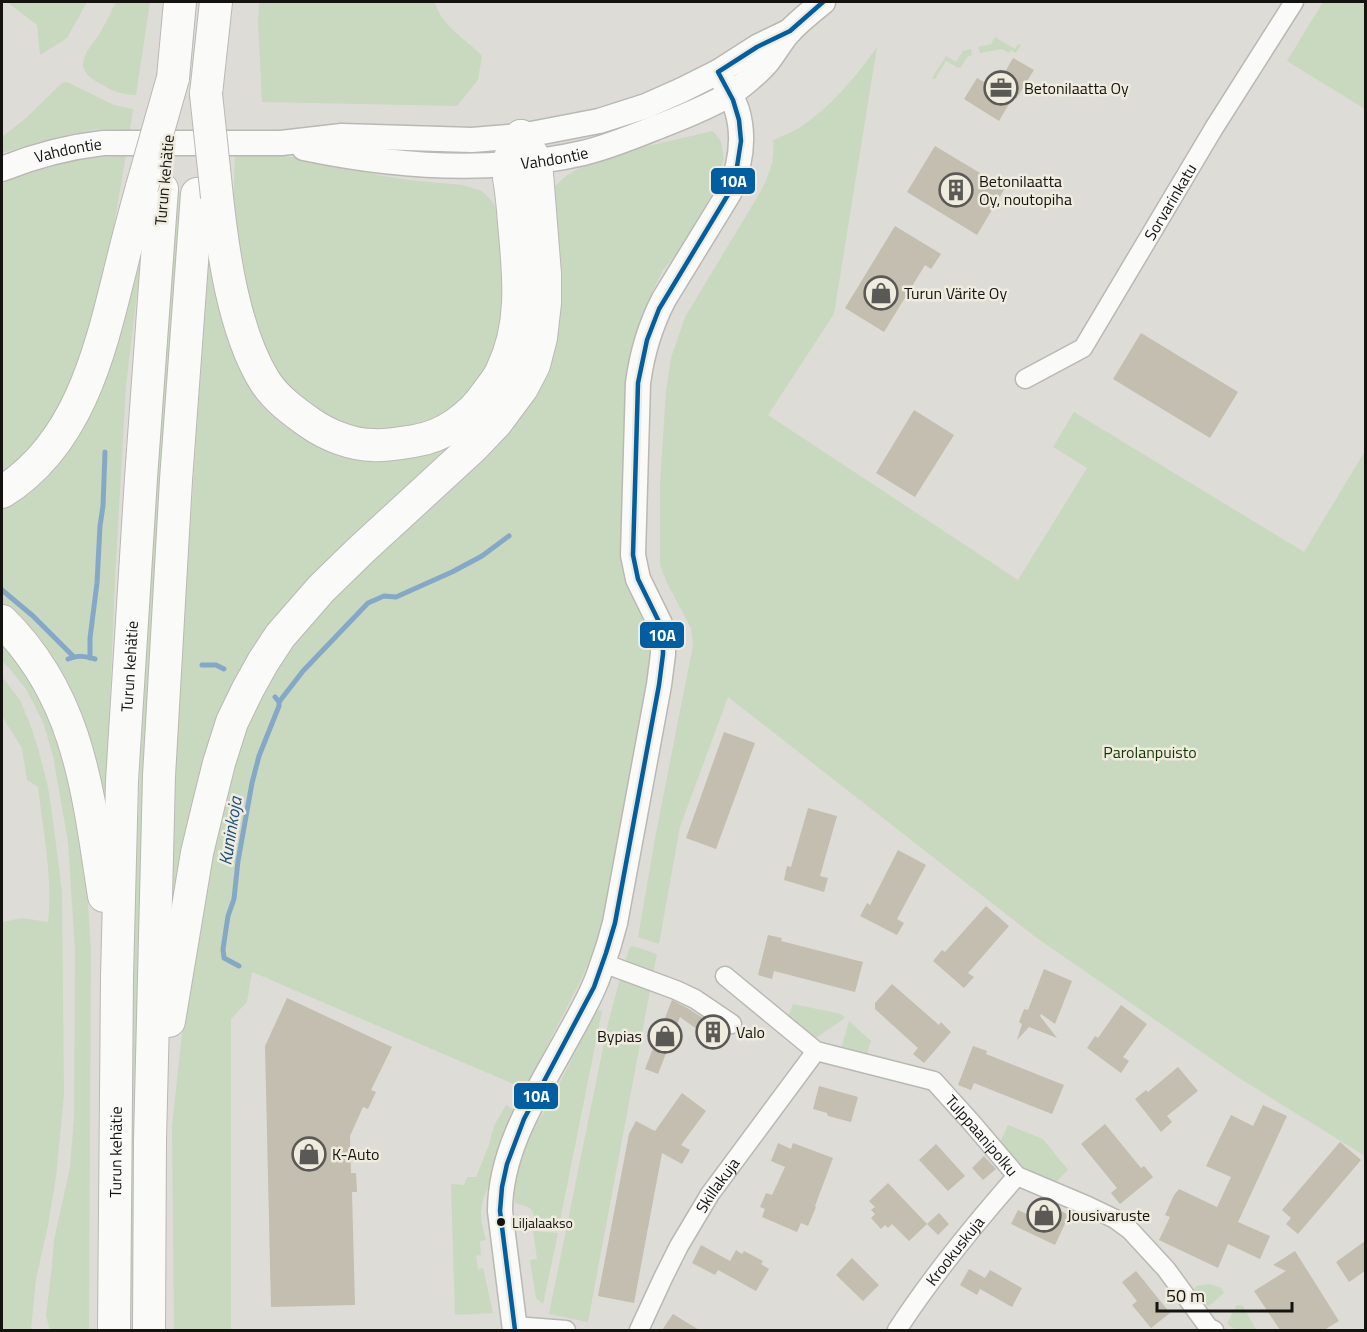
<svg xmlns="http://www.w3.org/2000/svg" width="1367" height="1332" font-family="'Titillium Web',sans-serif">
<rect width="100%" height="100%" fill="#dedcd6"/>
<g fill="#c9d9bf">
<path d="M7,2H87L67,38L40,55L37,25Z"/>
<path d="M116,2H150L136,95C123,95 112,91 101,84C93,80 83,74 83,64C83,52 96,41 101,31C107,22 111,11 116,2Z"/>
<path d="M259,2H434C437,7 439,14 443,19C454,34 470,43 482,56L478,80L457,106L262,102L258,22Z"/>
<path d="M1323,2H1365V109L1287,61Z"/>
<path d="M995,37L1015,49L1018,44L1021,45L1016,53L1011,50L1009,53L1002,49L980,53L978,47L991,44Z"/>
<path d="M877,47L834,314L768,415L1018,580L1087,468L1053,447L1074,412L1304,552L1365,451V1156L1239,1078L1034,936L728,697L680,827L659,944L638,937L656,833L693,645L691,628L667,583L660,565V484L666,391L671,358L685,317L761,191C770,172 775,161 773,140C781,136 791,133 799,128C831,107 855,78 877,47Z"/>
<path d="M971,49L972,55L967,57L961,67L958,68L946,61L935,79L932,78L946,56L956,62L963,51Z"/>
<path d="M67,82L114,105L133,109L130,130L97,129L41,141L2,153V137L26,118L62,83Z"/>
<path d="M713,131L721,141L724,159L712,194L677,253L663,270L650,297L630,354L626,375L621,517L622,567L626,585L652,640L654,651L603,926L582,978L525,1089L252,972L247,1002L231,1019V1330H174L172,1126L187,988L211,842L245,724L286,651L359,572L415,517L514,426L532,400L551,205L554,187L566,176L585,165L613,154Z"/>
<path d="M235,153L285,156L344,164L378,175L409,180L462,185L482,191L492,201L501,215L506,332L474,397L431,425L376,436L311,415L257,351L233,213Z"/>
<path d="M126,155L101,301L60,416L2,482V184L20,176L73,160Z"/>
<path d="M173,190L183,193L164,427L145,776L133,1330H130C131,1145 132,960 140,774C149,580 161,385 173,190Z"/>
<path d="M211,257L234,353L365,455L511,388L276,626L167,947L173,788L208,262Z"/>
<path d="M138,264L140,268L126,386L115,579L105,819L2,608V506L8,503Z"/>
<path d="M2,636L53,719L84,842L91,950L89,1330H50L46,1316L52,1265L54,1240L70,1168L74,1117L75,950L68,842L53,756L43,722L26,689L9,668L2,661Z"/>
<path d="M2,677L20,700L32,729L41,759L48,787L53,820L62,892L64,1095L56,1177L48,1225L36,1279L31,1330H2V922L22,918L48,922C53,877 43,831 38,787L27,780L22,748L2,716Z"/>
<path d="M633,946L657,954L652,978L624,965L630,947Z"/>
<path d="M620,979L651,985L588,1322L549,1314L608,1023Z"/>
<path d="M793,1004L841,1014L845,1018L816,1038L788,1017Z"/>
<path d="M597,1010L602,1011L559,1226L535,1222C534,1206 528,1207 515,1203L514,1193L519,1159L529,1133L546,1110Z"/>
<path d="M849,1021L871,1041L867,1054L841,1049Z"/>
<path d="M506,1105L516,1111L483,1200C479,1215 482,1226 486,1240L480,1241L481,1255L476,1256L478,1269L483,1268L493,1313L455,1315L451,1184L464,1185L467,1177H476L489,1145L494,1126Z"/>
<path d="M1008,1125L1043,1139L1068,1170L1055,1183L1024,1170L1015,1161L1000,1142Z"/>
<path d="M533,1231L558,1233L543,1304L536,1298L530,1260L537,1259Z"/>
<path d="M1209,1284L1221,1288L1224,1293L1209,1306L1201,1303L1193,1292L1196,1286Z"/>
<path d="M1237,1305L1243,1306L1256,1330C1244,1331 1235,1332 1227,1323Z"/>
</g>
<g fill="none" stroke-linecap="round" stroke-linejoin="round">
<g stroke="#86a8c7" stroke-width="5">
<path d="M2,590L33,616L74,657"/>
<path d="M90,658V638L97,583L100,526L103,506L105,452"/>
<path d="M68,659C78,655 85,656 95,659"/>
<path d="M202,665H216L224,669"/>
<path d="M279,702L303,671L368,603L384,596L396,597L452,572L482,556L509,536"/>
<path d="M239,966L224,958L223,949L228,916L234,899L238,861L252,783L259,756L279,706V702L275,697"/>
</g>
</g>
<g fill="#c3beaf">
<path d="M1013,58L1034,70L1016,99L1013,97L999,121L964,99L977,78L991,86L1000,69L1005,72Z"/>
<path d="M935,146L1005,188L977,235L907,192Z"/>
<path d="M895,226L941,254L931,269L925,265L884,332L845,308Z"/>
<path d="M1141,333L1238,392L1210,438L1113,379Z"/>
<path d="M914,410L954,435L915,497L876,473Z"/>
<path d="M724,732L755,743L716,849L686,838Z"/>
<path d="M808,808L837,816L820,876L828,878L824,892L784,880L787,866L791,867Z"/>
<path d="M898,850L926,865L897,919L904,923L897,935L860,916L867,903L870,905Z"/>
<path d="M986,906L1009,926L968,973L974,977L964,988L933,961L942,950L945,952Z"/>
<path d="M768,935L782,938L781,941L863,962L855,992L774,971L772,979L758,975Z"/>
<path d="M1044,969L1072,981L1055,1024L1041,1014L1040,1016L1057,1038L1029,1027L1017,1040L1022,1024L1019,1022L1024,1009L1028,1010Z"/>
<path d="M892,984L939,1025L941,1022L951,1032L924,1063L913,1054L918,1048L875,1009V1003Z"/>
<path d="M287,998L392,1047L371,1090L376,1092L368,1109L363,1107L350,1136L351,1173H356L357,1192H352L355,1305L271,1307L265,1046Z"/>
<path d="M672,1000L689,1009L720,1029L712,1040L680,1017L658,1074L645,1069Z"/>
<path d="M1121,1005L1147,1024L1123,1057L1129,1061L1121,1073L1087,1048L1095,1036L1098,1038Z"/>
<path d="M973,1046L987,1051L986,1054L1064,1085L1052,1114L974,1083L971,1090L958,1085Z"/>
<path d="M1178,1067L1198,1091L1167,1116L1172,1122L1161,1132L1135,1099L1146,1090L1148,1092Z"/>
<path d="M819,1086L858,1097L851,1122L828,1116L827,1113L813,1109Z"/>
<path d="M682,1093L706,1111L681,1145L690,1150L682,1164L662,1153L634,1303L598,1296L629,1134L636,1121L655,1131Z"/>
<path d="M1263,1105L1287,1116L1238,1222L1270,1236L1260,1259L1228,1244L1218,1268L1159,1240L1170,1217L1165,1215L1174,1195L1179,1189L1217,1207L1231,1177L1206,1166L1231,1115L1253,1126Z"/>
<path d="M1105,1124L1141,1168L1144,1166L1153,1177L1120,1204L1111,1193L1117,1188L1081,1144Z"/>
<path d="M1340,1142L1361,1160L1298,1234L1286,1224L1291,1218L1282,1210Z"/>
<path d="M778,1143L791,1149L793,1143L833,1158L815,1206L816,1207L808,1226L801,1223L797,1232L762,1217L765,1209L760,1207L766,1193L772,1195L785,1167L771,1161Z"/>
<path d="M936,1144L965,1176L948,1191L919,1160Z"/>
<path d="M984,1156L996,1169L983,1180L972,1168Z"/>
<path d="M888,1183L927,1224L909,1241L892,1224L888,1228L885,1225L881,1229L871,1218L875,1214L871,1210L875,1207L869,1201Z"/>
<path d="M1038,1200L1069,1215L1055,1245L1011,1224L1018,1210L1031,1216Z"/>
<path d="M939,1213L949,1224L938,1235L927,1224Z"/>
<path d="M1365,1241V1271L1349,1282L1336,1262Z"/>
<path d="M701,1245L730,1261L736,1250L742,1254L744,1251L763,1261L761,1264L769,1269L756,1291L718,1270L715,1275L692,1263Z"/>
<path d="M1295,1251L1339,1321L1324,1330H1280L1254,1291L1286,1271L1273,1265Z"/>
<path d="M852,1258L879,1285L863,1301L836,1275Z"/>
<path d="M969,1269L985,1278L990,1270L1022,1288L1012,1307L980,1289L977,1295L960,1285Z"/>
<path d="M1136,1271L1170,1313L1151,1328L1132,1305L1137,1301L1122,1282Z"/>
<path d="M673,1314L699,1330H662Z"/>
</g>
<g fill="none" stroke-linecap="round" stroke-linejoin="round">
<defs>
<g id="street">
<path id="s1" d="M1025,379L1083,348L1214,128L1294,2"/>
<path d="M603,963L676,990L695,999L732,1024"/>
<path id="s2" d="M725,976L816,1051L934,1081L971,1122L1017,1176L1088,1206L1115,1219L1130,1230L1166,1269L1209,1328L1214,1330"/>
<path d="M515,1326L566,1330"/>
<path id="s3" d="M639,1330L663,1278L679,1246L710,1194L816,1051"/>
<path id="s4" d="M897,1330C932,1276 974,1225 1017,1176"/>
</g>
<g id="secondary">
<path id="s5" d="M304,148C395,167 492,174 583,153C609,147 635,136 660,126C683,117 709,107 730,94C741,87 760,71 768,61C775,52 781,41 789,32C799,21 812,11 823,2"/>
<path id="s6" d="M2,169C34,156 68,147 103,143H281L342,136L472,140L521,136L599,121L646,106L682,90L718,72L757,47L790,31"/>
<path d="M515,1330L500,1211C500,1146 540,1089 570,1033C581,1013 593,993 600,971C606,955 611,939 615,923L659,685L663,654V639L660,624L638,579L633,555L638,383C642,353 650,326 664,299L729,193C740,167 745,137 737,110C732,96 725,84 718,72"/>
</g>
<g id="highway">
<path d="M173,78L180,2"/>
<path d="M206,94L216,2"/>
<path d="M217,197C223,253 234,331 264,380C275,398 293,411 310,423C327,435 352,445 373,445C386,446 401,443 414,441C443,437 471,417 487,393C492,386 499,378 502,370C527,319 517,264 513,210C512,199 511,189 509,178C509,174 507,169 508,165C509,156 517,144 521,136"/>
<path d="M2,492C81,443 101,347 122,263C128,238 135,212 142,187"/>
<path d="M2,621C80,698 88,794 104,896"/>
<path d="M169,1021L197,853L209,803L219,763L232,722L248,689L263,662L280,636L321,589L361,550L473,447L496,423L522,388L534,365L541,338L545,303V274L536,161L521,136"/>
<path id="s7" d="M114,1330L117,977L122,781L141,478L162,189"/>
<path d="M149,1330L150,1140L159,776L176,480L197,194"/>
</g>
</defs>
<use href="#street" stroke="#bab8b4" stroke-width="21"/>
<use href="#secondary" stroke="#bab8b4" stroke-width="27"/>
<use href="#highway" stroke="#bab8b4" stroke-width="34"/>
<use href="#street" stroke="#fafaf9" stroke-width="18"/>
<use href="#secondary" stroke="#fafaf9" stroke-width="24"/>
<use href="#highway" stroke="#fafaf9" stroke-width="32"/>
<defs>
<g id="highway-bridge">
<path d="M206,94L217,197"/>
<path d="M142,187L173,78"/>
</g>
</defs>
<use href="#highway-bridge" stroke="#bab8b4" stroke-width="34" stroke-linecap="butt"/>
<use href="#highway-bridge" stroke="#fafaf9" stroke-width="32"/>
<defs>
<path id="bus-1" d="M515,1330L500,1211L502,1187L507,1164L524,1119L594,987L606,953L615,923L659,685L663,654V639L660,624L638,579L633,555L638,383L647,340L659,309L729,193L736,173L741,141L739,120L733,100L718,72L757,47L790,31L823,2"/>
</defs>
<use href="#bus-1" stroke="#efebdf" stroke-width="9"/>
<use href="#bus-1" stroke="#005ea1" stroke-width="4.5"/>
</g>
<defs>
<symbol id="office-ring" viewBox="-11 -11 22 22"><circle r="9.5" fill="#efebdf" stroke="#5b5955" stroke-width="1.5"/><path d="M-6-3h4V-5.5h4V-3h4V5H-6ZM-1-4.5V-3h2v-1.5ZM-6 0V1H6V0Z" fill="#5b5955"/></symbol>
<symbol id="building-ring" viewBox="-11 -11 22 22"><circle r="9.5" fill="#efebdf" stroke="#5b5955" stroke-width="1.5"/><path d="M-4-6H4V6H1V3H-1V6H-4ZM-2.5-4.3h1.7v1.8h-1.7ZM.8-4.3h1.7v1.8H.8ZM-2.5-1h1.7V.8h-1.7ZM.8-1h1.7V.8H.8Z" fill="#5b5955"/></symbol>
<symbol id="shop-ring" viewBox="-11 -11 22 22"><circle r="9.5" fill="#efebdf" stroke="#5b5955" stroke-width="1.5"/><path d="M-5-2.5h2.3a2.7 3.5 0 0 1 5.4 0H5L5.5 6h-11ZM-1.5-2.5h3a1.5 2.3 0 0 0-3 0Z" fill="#5b5955"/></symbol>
</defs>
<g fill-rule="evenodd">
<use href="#office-ring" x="982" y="69" width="38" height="38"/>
<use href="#building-ring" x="937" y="171" width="38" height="38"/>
<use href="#shop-ring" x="862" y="274" width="38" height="38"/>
<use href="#building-ring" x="694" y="1013" width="38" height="38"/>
<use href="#shop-ring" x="646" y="1017" width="38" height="38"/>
<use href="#shop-ring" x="290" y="1135" width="38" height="38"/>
<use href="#shop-ring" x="1025" y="1196" width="38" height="38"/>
</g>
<circle fill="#14130f" stroke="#efebdf" stroke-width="2" cx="501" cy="1222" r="5"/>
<g text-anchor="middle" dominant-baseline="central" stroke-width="5" stroke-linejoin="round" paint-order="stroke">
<g font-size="14" fill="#14130f" stroke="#efebdf" text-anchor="start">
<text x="512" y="1222">Liljalaakso</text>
</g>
<g font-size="16" fill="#14130f" stroke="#efebdf" text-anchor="start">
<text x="1024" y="88">Betonilaatta Oy</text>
<text x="979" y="181">Betonilaatta<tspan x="979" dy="18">Oy, noutopiha</tspan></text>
<text x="904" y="293">Turun Värite Oy</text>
<text x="736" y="1032">Valo</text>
<text x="642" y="1036" text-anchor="end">Bypias</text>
<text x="332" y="1154">K-Auto</text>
<text x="1067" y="1215">Jousivaruste</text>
</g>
<g font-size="16" fill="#14130f" stroke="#efebdf">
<text stroke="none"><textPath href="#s6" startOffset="69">Vahdontie</textPath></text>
<text stroke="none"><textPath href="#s5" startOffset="252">Vahdontie</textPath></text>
<text transform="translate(164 180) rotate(-85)">Turun kehätie</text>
<text stroke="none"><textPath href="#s1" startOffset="236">Sorvarinkatu</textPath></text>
<text stroke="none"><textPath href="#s7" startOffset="664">Turun kehätie</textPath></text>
<text stroke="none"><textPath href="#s2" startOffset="312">Tulppaanipolku</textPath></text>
<text stroke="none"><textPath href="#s7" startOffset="178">Turun kehätie</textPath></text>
<text stroke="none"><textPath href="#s3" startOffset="165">Skillakuja</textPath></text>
<text stroke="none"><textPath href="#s4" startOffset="98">Krookuskuja</textPath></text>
</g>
<g font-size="16" fill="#133900" stroke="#efebdf">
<text x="1150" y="752">Parolanpuisto</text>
</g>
<g font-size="18" font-style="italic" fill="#184f7c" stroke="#efebdf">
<text transform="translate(230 831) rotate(-81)">Kuninkoja</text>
</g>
</g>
<g stroke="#efebdf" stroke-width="2">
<rect x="710" y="167" width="46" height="28" rx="6" fill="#005ea1"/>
<rect x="639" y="621" width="46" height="28" rx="6" fill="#005ea1"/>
<rect x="513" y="1082" width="46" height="28" rx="6" fill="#005ea1"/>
</g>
<g font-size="16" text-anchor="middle" font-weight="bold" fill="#fff">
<text x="733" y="187">10A</text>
<text x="662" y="641">10A</text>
<text x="536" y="1102">10A</text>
</g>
<rect width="1367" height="1332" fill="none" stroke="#14130f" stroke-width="6"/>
<path d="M1157 1302v9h135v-9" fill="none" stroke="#14130f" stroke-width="3"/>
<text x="1166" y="1302" font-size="18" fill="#14130f" stroke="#efebdf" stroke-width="4.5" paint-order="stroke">50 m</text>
</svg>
